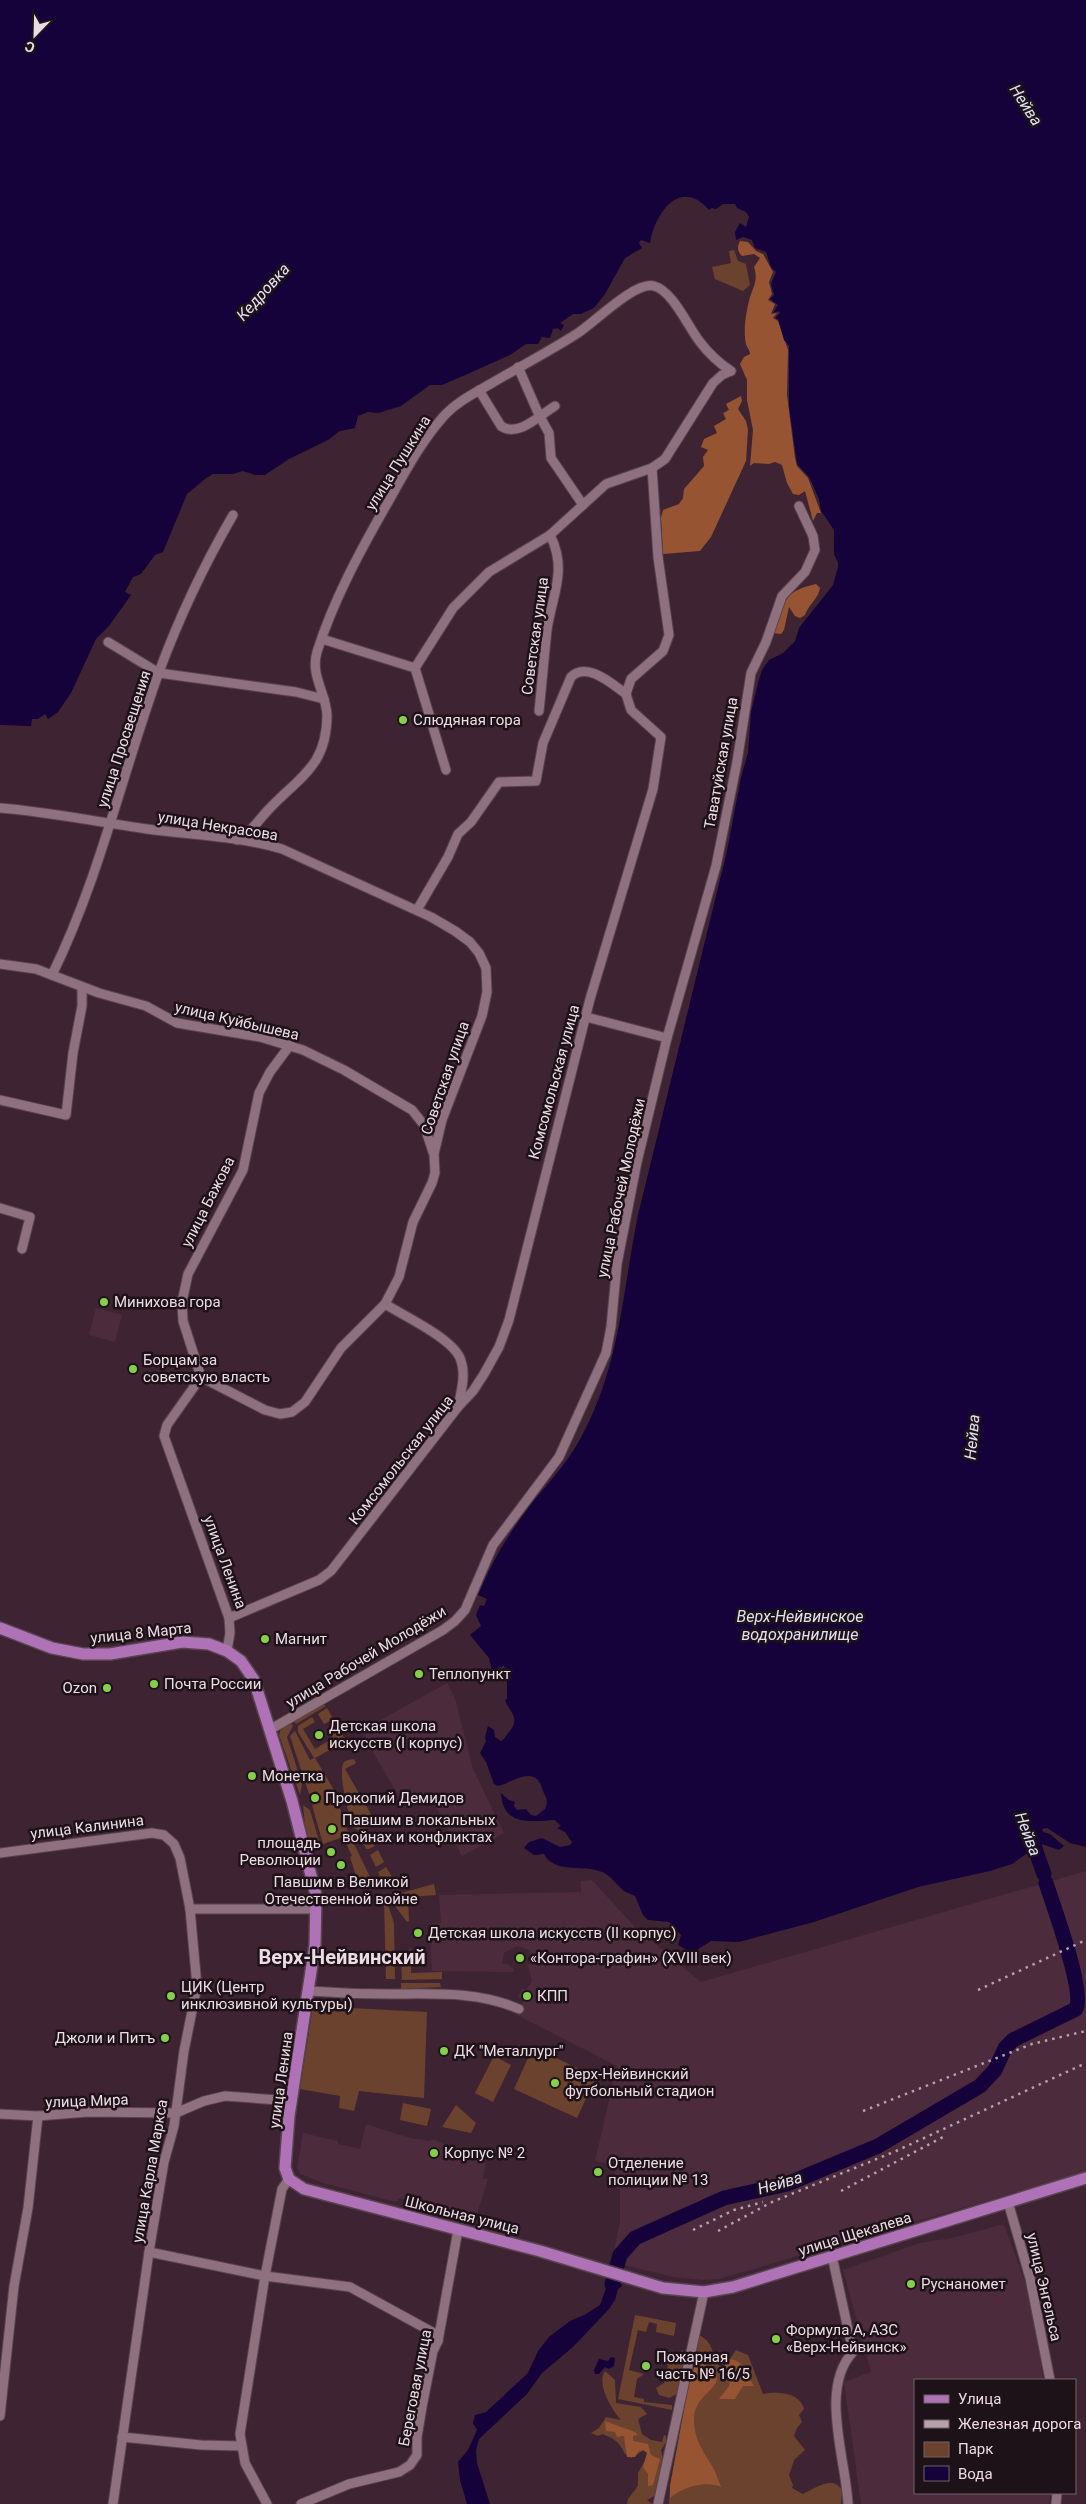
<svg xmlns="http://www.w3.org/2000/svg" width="1086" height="2504" font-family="Roboto,sans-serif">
<rect width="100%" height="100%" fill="#3e2432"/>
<g fill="#4c2b3c">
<path d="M96,1308L122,1315L115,1342L89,1335Z"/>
<path d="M447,1683L455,1698L473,1769L504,1833L462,1856L429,1794L405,1807L361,1731Z"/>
<path d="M1086,1871V2172L719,2279L703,2280L673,2277L612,2262L620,2221V2189L612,2187L616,2166L595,2161L617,2066L517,2015L524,2000L518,1997L522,1989L526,1990L532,1981L528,1966L531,1960L529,1950L517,1946L504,1953L502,1964H508L514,1969L513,1972L432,1971L429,1924L441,1923L439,1895L581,1892V1881L592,1880L634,1926L701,1982Z"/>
<path d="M366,2124L410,2138L429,2141L434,2139L443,2144L480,2151L476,2160L486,2163L483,2178L488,2179L476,2217L399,2198L396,2202L323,2183L301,2174L297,2168L303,2133L338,2141V2144L360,2149Z"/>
<path d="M1004,2224L1026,2285L1036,2325L1043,2380H915V2493H1051L1049,2504H861L844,2382L871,2372L843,2270L920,2243L952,2238Z"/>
</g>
<g fill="#6b422e">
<path d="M734,250L738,261L746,264L750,285L743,291L715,279L712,267L731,263L729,251Z"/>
<path d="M322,1704L326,1706L296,1724L293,1720Z"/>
<path d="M327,1708L346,1741L315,1758L337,1795L343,1821L371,1879L358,1882L350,1857L352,1856L343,1837L323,1844L312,1805L320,1803L321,1796L316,1791L309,1794L290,1736L295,1731L310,1760L314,1758L298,1732V1726L312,1717L315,1722L303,1729L315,1749L333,1738L329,1732L335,1728L330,1721L324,1724L318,1714Z"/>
<path d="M290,1722L293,1726L287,1737L302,1784L300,1795L279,1735L281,1728Z"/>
<path d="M348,1760L354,1759L356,1763L345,1769L376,1823L360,1831L354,1828C349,1816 337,1772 344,1762Z"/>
<path d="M303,1805L310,1810L319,1841L318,1846L311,1848L305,1825Z"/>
<path d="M367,1832L375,1846L369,1849H366L361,1837Z"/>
<path d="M378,1850L384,1862L376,1867L370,1855Z"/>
<path d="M386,1867L397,1885L405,1880L407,1884L386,1889L378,1872Z"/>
<path d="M434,1884L436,1895L408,1897L409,1921L407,1922L390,1899V1896Z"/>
<path d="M386,1899L394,1923L395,1979H386L384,1901Z"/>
<path d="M411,1948V1973L442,1972V1979L402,1980L401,1959Z"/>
<path d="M401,1983H440L441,1987L401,1989Z"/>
<path d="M313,2006L427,2012L424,2098L359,2091L354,2111L339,2108L340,2096L300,2089Z"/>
<path d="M533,2047L596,2077L577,2118L514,2089Z"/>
<path d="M494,2056L511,2065L493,2102L475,2093Z"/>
<path d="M403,2103L431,2109L427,2126L400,2120Z"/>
<path d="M456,2105L476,2123L471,2133L442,2127Z"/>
<path d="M635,2315L676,2323L674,2336L656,2332L657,2324L649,2322L646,2332L638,2330L629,2370L644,2374L637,2379L634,2397L644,2399V2402L672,2405V2410L618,2399Z"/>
<path d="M698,2334C702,2337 708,2340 710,2345C715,2354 711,2363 724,2368L736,2350L748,2355L763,2394C777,2391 800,2392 804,2409L799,2415L802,2422L797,2428L794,2436L805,2450L794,2460L789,2475L793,2485L792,2488L803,2494C816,2488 832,2475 842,2490L841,2504H669L670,2486L689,2383L696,2362Z"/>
<path d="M682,2350L685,2354L677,2394L669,2398L659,2395L656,2388L664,2383L668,2365L662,2363L661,2358L669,2359L670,2352L680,2355Z"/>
<path d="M605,2371L615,2380L616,2403L641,2407L647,2414L638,2419L642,2434L651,2440L662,2442L664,2435L666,2436V2442L661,2450L663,2459L656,2495L647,2500L652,2504H627L628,2499L638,2486V2473L647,2457V2453L644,2450L631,2458C623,2455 623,2447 617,2442C613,2438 607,2436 602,2434L598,2436L591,2433L599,2428L606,2417L621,2420C612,2410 596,2384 605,2371Z"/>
</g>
<g fill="#965433">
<path d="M740,241L748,242L756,251L763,254L773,272L769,282L772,294L768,300L775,304L771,314L777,313L773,318L778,321L788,350L787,395L795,458L797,466L808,478L821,513H817L813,521L805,491L799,495L793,494L787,483L782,465L775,462L769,464L754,463L750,466L753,430L747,400V380L740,364L744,357L750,354C750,350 747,348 746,344C743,331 746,313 749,301C752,288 759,281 754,267L760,258L754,254L742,256C737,252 737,246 740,241Z"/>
<path d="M741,396L742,401L738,409L746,421L748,430L746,461L711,537L700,551L663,554L661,518L663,510L679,504L683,498L684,489L704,466L703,457L708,450L701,447L704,439L717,433L714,426L726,419L723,413L729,410L726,404Z"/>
<path d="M816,584L820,588C819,598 808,605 805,615L800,618L795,616L789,607L784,630L781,634L773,633C784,604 782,591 816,584Z"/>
<path d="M728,2359C744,2359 746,2374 754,2386H743L735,2399H719L729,2386L730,2377L723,2368Z"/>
<path d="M696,2362H703C706,2367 713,2369 716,2375C722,2389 693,2395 694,2420C694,2439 703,2451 712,2466C716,2472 718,2480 721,2487C706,2480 682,2487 670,2498V2486L689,2383Z"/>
<path d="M605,2421L635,2432L638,2435L633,2436V2441L648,2444L651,2455L660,2459L653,2485L648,2486V2474L643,2467L647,2453L643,2450L639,2451L635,2457H627L624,2436L617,2437L615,2432L606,2431Z"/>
</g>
<g fill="#15023b">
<path d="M0,0H1086V1847L1070,1843L1047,1828L1042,1829L1043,1832L1050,1834L1064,1846L1059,1850L1042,1844L1044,1860L1033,1862L1029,1852L1012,1864L990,1871L918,1887L814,1922L739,1942L711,1941L695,1951H689L678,1945L681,1935L669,1922L648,1920L643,1915L635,1896C631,1894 627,1893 624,1891C615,1884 611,1874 599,1871C582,1865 553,1873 544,1854L534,1855L524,1848L529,1842L542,1838L560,1847L570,1845L572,1842L565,1832L557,1828L561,1826L555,1820C531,1821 503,1827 501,1793L509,1800L515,1802L514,1806L517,1810L526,1809L531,1815L536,1816L545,1809L547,1803C547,1797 543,1793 542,1788C535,1764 511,1783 498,1786L494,1784L486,1762L480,1753L486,1741L485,1737L488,1726L494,1730L495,1737L501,1741C506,1738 505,1736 509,1732C521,1718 510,1713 505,1700L507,1699V1680L511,1677L504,1666L492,1671L489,1658L470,1635L481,1626L476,1615L480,1605L484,1606L487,1599L478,1595C491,1563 508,1535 529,1507C546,1485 566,1465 579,1441C620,1368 622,1294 638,1215L727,851L741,777L748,753L751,712L758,683L762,670L769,660L783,653L795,641L799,628L833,585L838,567V562L834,555V530L821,511L819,499L809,477L797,464L789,406V346L784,340L778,319L775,318L780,313L779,311L773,313L778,305L770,299L774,295L771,284L776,272L771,267L766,252L755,248L752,240L743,237L736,240L735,232L740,223L746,227L749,217L746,212L737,208L735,204H723L716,209L712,208L709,210C681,177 655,212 650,243L641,240L639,243L642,248L625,258L605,294L594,308L581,314H573L560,323L564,325L561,331L557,328L553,329L550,338L542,337L538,344H526L510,355L463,376L442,385H430L401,406L378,413L368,412L358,416L355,428L340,431L328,440L289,459L265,475H255L243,471L233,474H213L205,479L187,494L163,552L155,555L141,574L133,577L125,592L131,595L109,626L96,639L71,693L58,712L48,719L45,714L38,719H32L31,726L0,725Z"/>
<path d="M615,2263L621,2265L619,2277L622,2286L618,2289L615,2300L609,2309L573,2347L542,2373L527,2394L479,2439L476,2451L477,2463L490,2504H467L460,2480L458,2462L468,2450L477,2430L473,2423L475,2415L486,2412L528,2373L538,2351L549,2337L570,2321L586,2314L600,2305Z"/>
<path d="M611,2357L615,2358L614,2366L609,2369L605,2367L599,2374H595L594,2370L599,2359L608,2361Z"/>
</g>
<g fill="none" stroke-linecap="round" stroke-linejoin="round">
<g stroke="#15023b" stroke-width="15">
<path d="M1033,1843L1044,1874"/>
<path d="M612,2284L620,2255L635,2238L724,2198L787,2184L878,2146L980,2086L995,2070L1005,2048L1013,2040L1076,2009C1085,1991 1053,1905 1046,1883"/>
</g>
<defs>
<g id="minor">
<path d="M518,367L539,415L549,433L551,458L583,505"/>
<path d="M479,390L501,426C518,438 540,415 555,406"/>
<path d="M322,639L415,668L446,770"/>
<path d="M108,642L159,673L296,692L324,699"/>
<path d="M415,668L453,608L489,572L550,535L606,484L652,468L665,459L713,383L722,375L731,371"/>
<path d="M539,711C542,684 544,657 547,630C552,595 568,570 550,535"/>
<path d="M0,808C50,812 98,822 147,829C192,835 239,836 282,849L431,917L455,931L470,942L479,953L486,968L487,992L482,1016L442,1120L434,1154L435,1173L432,1183L413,1222L399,1277L385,1304L341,1348L305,1402L292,1412L280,1414L265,1410L201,1377"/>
<path d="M237,840C252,832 259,819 271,807C301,776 327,765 327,715C326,693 310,675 317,652C333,601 360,551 387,504C404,474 420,443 443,417C456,402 475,393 492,383C521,366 550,351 578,333C595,322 635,281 654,286C673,291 688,327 700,342C709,354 719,363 731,371"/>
<path d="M417,910L448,857L458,834L471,822L499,782L536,781L543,743L571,677C587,661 612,684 626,694"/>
<path d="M0,964L36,969L99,993L146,1006L177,1023L260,1037L303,1050L344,1070L412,1110L424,1125L433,1152"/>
<path d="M52,975C100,877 122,774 159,672C179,618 204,565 233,515"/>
<path d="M586,1017L667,1038"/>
<path d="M0,1100L66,1115L73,1053L82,1006V987"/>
<path d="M0,1208L30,1217L22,1249"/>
<path d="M385,1304C404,1316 456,1340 461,1361C466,1375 461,1392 458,1407"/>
<path d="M201,1377L183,1321L182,1302L188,1274L243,1170L259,1093L270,1072L290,1045"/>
<path d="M201,1377L167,1425L164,1436L229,1618L230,1633L227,1651"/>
<path d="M229,1618L319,1580L331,1571L458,1407L473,1391L484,1374L499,1347L509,1320L590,999L653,789L661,737L631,710L626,694L631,679L663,651L669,635L658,557L652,468"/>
<path d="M271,1729L443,1630L455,1621L465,1610L493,1545L559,1457L606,1353L611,1327L617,1264L637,1162L667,1038L716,866L737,762L751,673L766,642L782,596L805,572L815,550L813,536L799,506"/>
<path d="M0,1853L152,1833L164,1835L174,1844L180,1858L190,1909L197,1986L184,2051L174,2126L164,2162L149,2252L113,2504"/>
<path d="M190,1909H316"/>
<path d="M309,1991C336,1993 363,1994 390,1994C435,1994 478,1991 519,2009"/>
<path d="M0,2114L38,2116L88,2112L176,2113L204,2101L225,2096L292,2101"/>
<path d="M1008,2202L1030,2278L1050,2380"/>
<path d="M149,2252L265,2276L350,2287L434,2333L438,2341"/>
<path d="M832,2256L853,2352C819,2388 846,2459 848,2504"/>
<path d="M0,2416L14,2286L28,2208L38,2116"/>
<path d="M122,2437L201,2445L241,2446"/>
<path d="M267,2504L245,2463L240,2434L265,2276L282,2189L289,2179"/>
<path d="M301,2504L349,2484L399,2472L410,2465L417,2455V2437L422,2407L433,2351L438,2341L458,2230"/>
<path d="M658,2504L704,2292"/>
<path d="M1056,2504L1057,2493"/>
</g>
<path id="major" d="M0,1628L52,1648L83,1654H110L182,1642L209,1644L227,1651L241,1661L254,1680L292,1801L316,1895L315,1945L289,2116L285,2168L289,2179L304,2189L540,2251L663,2288L704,2292L733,2287L1086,2178"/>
</defs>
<use href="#minor" stroke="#58434e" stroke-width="11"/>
<use href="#major" stroke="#58434e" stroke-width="14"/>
<use href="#minor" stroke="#8e707f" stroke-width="9"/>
<use href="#major" stroke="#b072b7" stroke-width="11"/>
<g stroke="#b5a1aa" stroke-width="2.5" stroke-dasharray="2.5 5" stroke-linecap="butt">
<path d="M978,1990L1086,1940"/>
<path d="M863,2111L1032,2044L1086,2031"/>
<path d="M841,2191L943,2137"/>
<path d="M693,2230L734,2210L763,2202"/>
<path d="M718,2231L772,2202L896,2151L1086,2063"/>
</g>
</g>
<g fill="#86cf4b" stroke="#1d1218" stroke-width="2">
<circle cx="403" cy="720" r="5"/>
<circle cx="104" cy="1302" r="5"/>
<circle cx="133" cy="1369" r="5"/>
<circle cx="265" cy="1639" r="5"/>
<circle cx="419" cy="1674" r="5"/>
<circle cx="154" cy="1684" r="5"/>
<circle cx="107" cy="1688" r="5"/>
<circle cx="319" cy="1735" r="5"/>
<circle cx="252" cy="1776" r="5"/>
<circle cx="315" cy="1798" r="5"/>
<circle cx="332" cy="1829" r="5"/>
<circle cx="331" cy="1852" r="5"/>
<circle cx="341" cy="1865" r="5"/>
<circle cx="418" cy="1933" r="5"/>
<circle cx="520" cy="1958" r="5"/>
<circle cx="171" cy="1996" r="5"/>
<circle cx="527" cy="1996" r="5"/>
<circle cx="165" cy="2038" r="5"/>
<circle cx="444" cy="2051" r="5"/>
<circle cx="555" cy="2083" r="5"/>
<circle cx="434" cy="2153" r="5"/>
<circle cx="598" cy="2172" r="5"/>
<circle cx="911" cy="2284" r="5"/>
<circle cx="776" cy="2339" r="5"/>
<circle cx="646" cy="2366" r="5"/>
</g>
<g text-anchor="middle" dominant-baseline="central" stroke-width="5" stroke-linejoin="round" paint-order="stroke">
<g font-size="15" fill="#eddbe3" stroke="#1d1218">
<text transform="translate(398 463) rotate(-58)">улица Пушкина</text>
<text transform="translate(535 636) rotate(-82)">Советская улица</text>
<text transform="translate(124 739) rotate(-72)">улица Просвещения</text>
<text transform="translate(721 763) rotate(-80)">Таватуйская улица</text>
<text transform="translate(218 826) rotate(9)">улица Некрасова</text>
<text transform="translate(237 1021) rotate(13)">улица Куйбышева</text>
<text transform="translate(445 1078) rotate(-71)">Советская улица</text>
<text transform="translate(554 1082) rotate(-75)">Комсомольская улица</text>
<text transform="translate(621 1188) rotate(-78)">улица Рабочей Молодёжи</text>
<text transform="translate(208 1202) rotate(-63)">улица Бажова</text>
<text transform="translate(401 1460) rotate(-52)">Комсомольская улица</text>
<text transform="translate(225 1562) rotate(70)">улица Ленина</text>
<text transform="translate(141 1633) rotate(-6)">улица 8 Марта</text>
<text transform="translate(366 1657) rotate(-31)">улица Рабочей Молодёжи</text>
<text transform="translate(87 1827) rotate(-7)">улица Калинина</text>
<text transform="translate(281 2080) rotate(-82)">улица Ленина</text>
<text transform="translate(87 2101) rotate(-2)">улица Мира</text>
<text transform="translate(150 2171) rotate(-80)">улица Карла Маркса</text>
<text transform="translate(462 2215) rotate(14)">Школьная улица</text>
<text transform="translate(855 2234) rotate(-17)">улица Щекалева</text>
<text transform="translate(1044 2287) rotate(77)">улица Энгельса</text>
<text transform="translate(415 2388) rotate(-79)">Береговая улица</text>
</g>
<g font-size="15" fill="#eddbe3" stroke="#1d1218" text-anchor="start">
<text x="413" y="720">Слюдяная гора</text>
<text x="114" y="1302">Минихова гора</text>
<text x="143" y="1360">Борцам за<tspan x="143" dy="17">советскую власть</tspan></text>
<text x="275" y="1639">Магнит</text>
<text x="429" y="1674">Теплопункт</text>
<text x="164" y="1684">Почта России</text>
<text x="97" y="1688" text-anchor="end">Ozon</text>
<text x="329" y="1726">Детская школа<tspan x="329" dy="17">искусств (I корпус)</tspan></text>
<text x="262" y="1776">Монетка</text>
<text x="325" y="1798">Прокопий Демидов</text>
<text x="342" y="1820">Павшим в локальных<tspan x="342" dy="17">войнах и конфликтах</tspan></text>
<text x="321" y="1843" text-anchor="end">площадь<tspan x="321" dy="17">Революции</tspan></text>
<text x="341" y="1882" text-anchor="middle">Павшим в Великой<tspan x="341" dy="17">Отечественной войне</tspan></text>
<text x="428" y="1933">Детская школа искусств (II корпус)</text>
<text x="530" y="1958">«Контора-графин» (XVIII век)</text>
<text x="181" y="1987">ЦИК (Центр<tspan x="181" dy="17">инклюзивной культуры)</tspan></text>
<text x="537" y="1996">КПП</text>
<text x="155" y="2038" text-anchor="end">Джоли и Питъ</text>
<text x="454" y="2051">ДК "Металлург"</text>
<text x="565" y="2074">Верх-Нейвинский<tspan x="565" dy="17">футбольный стадион</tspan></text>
<text x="444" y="2153">Корпус № 2</text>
<text x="608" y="2163">Отделение<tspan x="608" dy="17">полиции № 13</tspan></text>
<text x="921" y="2284">Руснаномет</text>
<text x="786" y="2330">Формула А, АЗС<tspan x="786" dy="17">«Верх-Нейвинск»</tspan></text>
<text x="656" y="2357">Пожарная<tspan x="656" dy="17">часть № 16/5</tspan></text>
</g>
<g font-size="16" font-style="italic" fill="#e1e0f3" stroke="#1d1218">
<text transform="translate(1026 105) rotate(57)">Нейва</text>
<text transform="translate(263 292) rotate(-48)">Кедровка</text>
<text transform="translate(972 1437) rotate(-85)">Нейва</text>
<text x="800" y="1616">Верх-Нейвинское<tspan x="800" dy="18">водохранилище</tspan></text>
<text transform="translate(1028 1834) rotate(69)">Нейва</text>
<text transform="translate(780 2183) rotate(-16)">Нейва</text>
</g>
<g font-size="20" font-weight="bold" fill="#eddbe3" stroke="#1d1218">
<text x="342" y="1957">Верх-Нейвинский</text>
</g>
</g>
<rect x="914" y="2379" width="162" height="115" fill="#1d1218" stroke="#706269"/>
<rect x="924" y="2395" width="25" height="8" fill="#b072b7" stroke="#706269"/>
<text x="958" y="2404" font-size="15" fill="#eddbe3">Улица</text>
<rect x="924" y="2420" width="25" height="8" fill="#b5a1aa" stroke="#706269"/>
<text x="958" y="2429" font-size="15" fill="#eddbe3">Железная дорога</text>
<rect x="924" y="2442" width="25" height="15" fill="#6b422e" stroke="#706269"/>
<text x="958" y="2454" font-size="15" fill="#eddbe3">Парк</text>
<rect x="924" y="2466" width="25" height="15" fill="#15023b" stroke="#706269"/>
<text x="958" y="2479" font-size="15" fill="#eddbe3">Вода</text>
<g transform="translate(35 35) rotate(203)" stroke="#1d1218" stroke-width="4" paint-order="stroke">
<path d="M0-4L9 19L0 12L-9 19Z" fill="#eddbe3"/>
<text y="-8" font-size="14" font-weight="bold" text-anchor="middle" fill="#eddbe3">С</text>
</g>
</svg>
